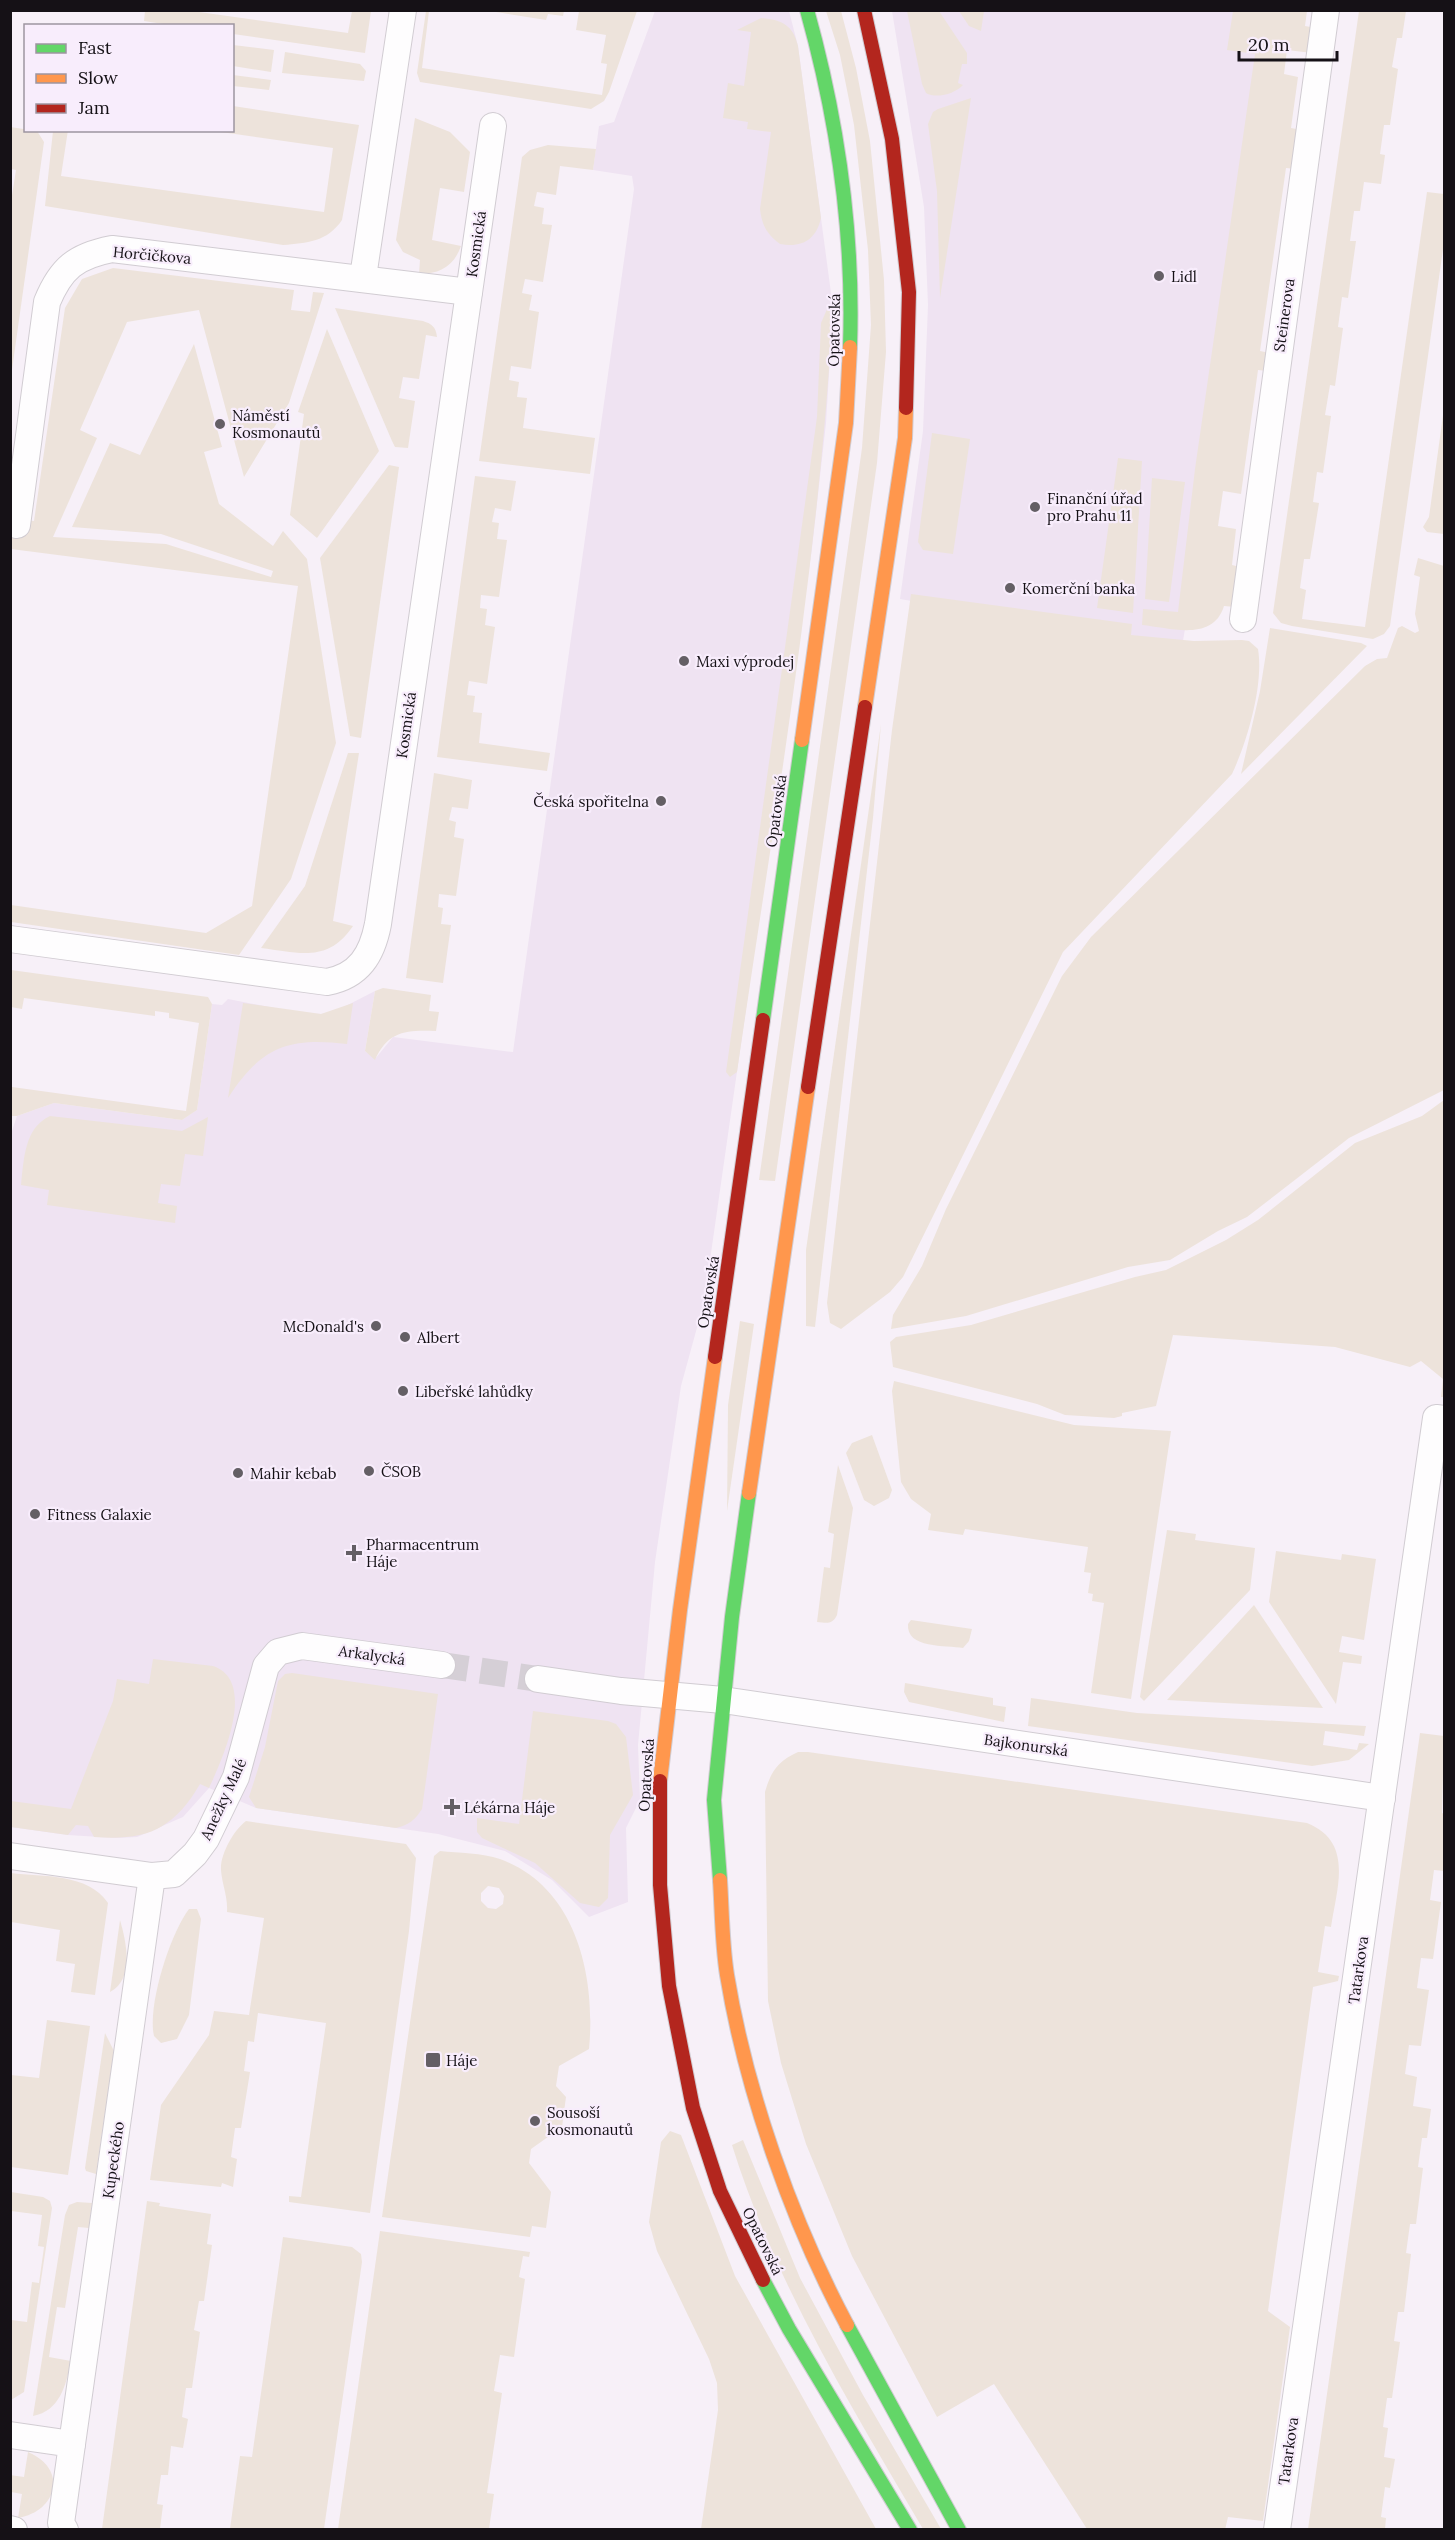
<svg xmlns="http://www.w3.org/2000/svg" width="1455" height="2540" font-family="Lora,serif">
<rect width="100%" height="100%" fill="#f7f0f8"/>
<g fill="#efe3f2">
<path d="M655,11H789L798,46L833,308L826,423L812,548L704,1302L681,1386L655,1562L638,1745L640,1800L626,1828L628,1902L589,1917L552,1880L505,1851L438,1834L256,1808L209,1788L183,1817L137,1837L116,1838L68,1835L11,1827L10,1137L17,1116L54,1103L182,1120L197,1110L212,1004L222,1005L228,999L300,1013L321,1014L336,1011L375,991L365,1051L375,1059L393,1037L513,1052L634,189L632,176L593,170L599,126L614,122Z"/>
<path d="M892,11H1279L1212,466L1182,647L900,599L923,431L928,305L924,207Z"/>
</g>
<g fill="#ede3db" fill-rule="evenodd">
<path d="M185,10L348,33L352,11H371L365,53L233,34L232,26H176L144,21L145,11Z"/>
<path d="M426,11H429L422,68L602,95L607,64L601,63L606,35L576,30L579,11H637L609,92L604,101L591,109L420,82L417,73Z"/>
<path d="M490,11V10L564,11L563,16L548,14L546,20Z"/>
<path d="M826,11H841L856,68L870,141L884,280L886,352L877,463L775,1181L759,1180L862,448L871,325L868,250L854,125L840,55Z"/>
<path d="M907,11H939L967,53V64H962L958,83L963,85C955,94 936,99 926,93L922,84Z"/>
<path d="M959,11H984L981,31L969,26Z"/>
<path d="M1233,11H1307L1305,26L1316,28L1312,53L1287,50L1284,74L1298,77L1291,128L1302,130L1296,169L1286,168L1260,351L1270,353L1267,371L1258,370L1241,494L1223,491L1218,526L1236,529L1232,565L1240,567L1235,607L1224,606C1213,642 1171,628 1142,625L1143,609L1178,612L1195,469L1255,54L1227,50Z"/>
<path d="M1359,11H1406L1402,38H1397L1392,67L1398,69L1390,125H1384L1380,154L1385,155L1381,184L1364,182L1360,211H1354L1350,241H1356L1348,298L1342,297L1338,327L1343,328L1335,386L1330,385L1325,415L1331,416L1323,473L1317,472L1313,502L1319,503L1310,559H1304L1300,588L1306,590L1302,619L1365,627L1427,192L1444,194V190V242L1390,626L1384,634L1373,639L1292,626L1281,623L1273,613Z"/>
<path d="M761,18C782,20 793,25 798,46L821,218C816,240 802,248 780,244C767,234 762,226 760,209L771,132L747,129L748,122L723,118L728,83L744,86L751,32L737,30Z"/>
<path d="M233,45L274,50L271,72L233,66Z"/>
<path d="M285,52L360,64L366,71L364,81L282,73Z"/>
<path d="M233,75L271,80L269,90L233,86Z"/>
<path d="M971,98L940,298L937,191L928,124L933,112L938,109Z"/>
<path d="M233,106L359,125L342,220C327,242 307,243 283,245L45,206L53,131L68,130L61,176L324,212L333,148L214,131L232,130Z"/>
<path d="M415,118L450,132L470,152L464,192L440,188L432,240L461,246C454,266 440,274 419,274L420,260L403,252L396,240Z"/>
<path d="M10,127L37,131L44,142L11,377L10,208L16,170L11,169Z"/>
<path d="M548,145L596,149L593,170L560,166L556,195L537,192L534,206L544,208L542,224L552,225L543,282L525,279L522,293L532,295L529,310L539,312L531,369L511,366L509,380L519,382L517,397L527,398L523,428L595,438L590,474L479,461L522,157L530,150Z"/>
<path d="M113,268L294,290L291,310L310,312L313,292L324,293L289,403L244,477L199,310L127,322L80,430L97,438L53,537L166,544L271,577L273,571L161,534L72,527L110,443L140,455L194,344L222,447L204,452L219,504L273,546L283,531L307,559L336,743L291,879L239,955L11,922V905L206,933L252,906L298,586L11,549V518L34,521L65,308L82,279Z"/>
<path d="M828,307L833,308C819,564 774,818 737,1072L730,1077L726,1072L817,417L821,323Z"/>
<path d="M335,308L423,321C432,324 436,327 437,337L426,335L419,379L403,377L399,398L415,401L408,448L395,447L392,441Z"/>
<path d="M327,329L379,451L317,538L290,515L304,414L298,412Z"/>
<path d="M1444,408V534L1427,532L1423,527L1429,517Z"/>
<path d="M932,433L970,439L953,554L923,550L918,542Z"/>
<path d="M1118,458L1142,461L1133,613L1097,608Z"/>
<path d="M389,465L399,467L361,738L350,736L320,558Z"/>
<path d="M475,476L516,481L511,511L495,508L492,522L499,523L497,539L507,540L499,597L481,595L480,608L487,609L485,625L495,627L487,684L469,681L467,695L475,696L473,712L482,713L479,743L550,753L547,771L437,757Z"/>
<path d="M1152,478L1185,482L1169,602L1145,599Z"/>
<path d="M1418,558L1444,566V1090L1349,1138L1247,1217L1218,1231L1170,1260L1128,1267L966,1316L891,1329L893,1315L922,1266L946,1209L1062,976L1091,937L1365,666L1377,659L1387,658L1398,628L1402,626L1415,633L1419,631L1415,614L1420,577L1414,575Z"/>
<path d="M911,594L1132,624L1131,635L1194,641L1242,640L1249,641L1258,649C1264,685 1247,742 1232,774L1063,952L903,1277L890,1292L841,1329L830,1323L827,1303L892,730Z"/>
<path d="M1270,628L1361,643L1367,646L1241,774L1260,691Z"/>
<path d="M881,724L873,818L815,1327L806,1326V1250Z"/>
<path d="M348,753H359L333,921L353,926C328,963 300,953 261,948L305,886Z"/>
<path d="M434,773L472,780L468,809L452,807L449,820L456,822L454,837L464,839L456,896L439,894L438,907L443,908L441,924L451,925L443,983L406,978Z"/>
<path d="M11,970L208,997L212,1004L197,1110L182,1120L54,1103L17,1116H11L12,1087L186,1111L199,1023L169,1018V1013L155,1011V1016L24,998L22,1009L11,1007Z"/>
<path d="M383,988L431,995L429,1011L439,1012L436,1031C408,1030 388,1030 375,1060L365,1051L375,991Z"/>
<path d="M243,1003L321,1014L353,1003L347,1044C288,1037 261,1047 228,1098Z"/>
<path d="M1444,1100V1397H1441L1443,1379L1421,1361L1410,1367L1335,1347L1173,1335L1156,1406L1122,1413V1416L1114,1418L1065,1415L1037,1404L893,1367L890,1342L896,1337L971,1325L1135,1277L1166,1270L1226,1240L1258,1220L1355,1143L1422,1116Z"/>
<path d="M50,1116L182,1131L208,1117L203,1156L185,1154L180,1186L161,1184L158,1203L177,1206L175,1223L47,1205L49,1190L21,1185C24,1160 24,1128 50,1116Z"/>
<path d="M740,1321L754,1324L727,1511L728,1405Z"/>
<path d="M894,1381L1074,1425L1171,1431L1131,1699L1091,1693L1104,1603L1092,1601L1093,1594L1088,1593L1091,1573L1084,1572L1088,1547L965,1529L963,1535L928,1530L931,1514L911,1499L901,1482L892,1391Z"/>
<path d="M872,1435L892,1490L889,1498L874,1506L864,1500L846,1453L852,1443Z"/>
<path d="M838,1465L853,1508L837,1615C832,1625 827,1623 817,1622L824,1567L830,1568L834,1534L828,1532Z"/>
<path d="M1167,1530L1196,1534L1195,1540L1255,1548L1250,1590L1144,1701L1140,1697Z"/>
<path d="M1276,1551L1341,1560L1342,1554L1376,1559L1364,1640L1342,1636L1339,1652L1362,1656L1361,1664L1343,1662L1336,1704L1269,1602Z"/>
<path d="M1254,1605L1323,1708L1167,1700Z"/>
<path d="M911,1620L972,1629L969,1641L963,1648C946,1645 906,1649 908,1624Z"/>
<path d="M153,1659L213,1666C258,1681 222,1760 209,1788L200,1784C173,1830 146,1841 94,1837L88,1826L76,1825L68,1835L11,1827V1801L71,1809L113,1701L117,1679L149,1684Z"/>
<path d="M292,1673L438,1694L422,1809C415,1820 409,1825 396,1828L256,1808L249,1797L265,1747L278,1681L285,1674Z"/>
<path d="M905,1683L993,1698V1705L1006,1707L1004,1722L909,1702L904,1692Z"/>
<path d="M1031,1698L1137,1713L1366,1726L1364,1736L1325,1731L1323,1745L1357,1750L1359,1743L1369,1744L1349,1760L1312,1766L1028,1726Z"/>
<path d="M533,1711L608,1721L616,1724L626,1737L633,1795L610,1835L608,1898L599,1907L580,1903L535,1863L482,1838L477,1832V1818L519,1824Z"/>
<path d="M1420,1733L1444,1736L1442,1813L1444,1814V1871L1434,1870L1430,1900L1441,1902L1433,1959L1421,1958L1417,1988L1429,1990L1421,2046L1409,2045L1405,2074L1417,2077L1413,2106L1431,2109L1427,2138H1422L1418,2167L1423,2168L1416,2224H1410L1406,2253L1411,2254L1404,2312H1398L1394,2341L1400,2342L1392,2398H1387L1383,2427L1388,2428L1384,2457L1395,2459L1390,2488L1385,2487L1381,2517L1386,2518L1385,2529H1308Z"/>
<path d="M798,1752H808L1307,1823C1354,1842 1337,1887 1331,1927L1325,1926L1318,1972L1339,1976L1338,1981L1313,1987L1268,2311L1290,2327L1263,2521L1228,2517L1225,2530L1087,2529L994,2384L937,2417L852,2256L806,2144L781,2063L768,2001L765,1792C771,1771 778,1761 798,1752Z"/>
<path d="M246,1821L406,1844L416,1858L409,1931L370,2213L289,2202V2196L301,2197L326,2023L258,2013L254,2042L248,2041L244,2071L250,2072L241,2128H235L231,2157L237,2159L233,2187L222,2183L221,2187L150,2180L161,2105L209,2035L214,2011L249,2015L264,1918L227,1912C228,1896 222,1885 221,1870C220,1854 234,1830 246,1821Z"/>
<path d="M440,1851C459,1853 482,1853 500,1859C577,1887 596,1977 589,2049L559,2066L556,2086L566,2097L562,2127L531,2149L529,2163L551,2192L546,2228L532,2226L530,2237L382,2217L434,1856ZM488,1886L499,1888L504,1896L503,1904L496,1909L488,1908L481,1901V1893Z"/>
<path d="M11,1873C43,1877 88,1873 108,1903L95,1995L71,1992L75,1964L56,1961L60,1930L11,1922Z"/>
<path d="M189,1909H197L201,1919L189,2015L177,2039L161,2043L154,2036C147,2006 170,1934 189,1909Z"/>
<path d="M120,1920C126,1941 135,1979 110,1992Z"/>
<path d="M47,2020L90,2026L68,2175L11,2167V2075L39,2078Z"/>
<path d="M105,2033L114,2051L96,2174L86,2171L85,2168Z"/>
<path d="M670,2131L681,2135L735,2276L876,2529H701L718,2410L717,2383L709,2359L657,2251L649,2222L661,2142Z"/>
<path d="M743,2140L800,2278L863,2395L941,2529H923C851,2406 775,2283 732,2145Z"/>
<path d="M11,2192L43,2197L50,2201L52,2208L24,2392L11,2400V2320L27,2322L32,2282L39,2283L44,2247L38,2246L42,2215L11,2211Z"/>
<path d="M147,2201L160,2203L159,2206L211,2214L207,2244L212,2245L204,2301H199L194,2330L200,2332L192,2388H186L182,2417L188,2419L183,2448L171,2446L168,2475H161L157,2504L163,2505L160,2529H102Z"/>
<path d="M77,2202L92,2203L89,2228L78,2227L65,2308L57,2307L49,2357L71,2361C66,2385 60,2411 33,2416L65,2215L69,2205Z"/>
<path d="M380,2231L530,2252L529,2257L523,2256L519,2277L525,2279L514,2357L500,2355L494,2391L502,2393L487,2493L494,2494L489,2529H338Z"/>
<path d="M283,2237L352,2247L361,2254L362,2262L324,2529H230L240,2456L252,2457Z"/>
<path d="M28,2452C68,2469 58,2511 18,2518L22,2494L11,2492L10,2475L24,2477Z"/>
</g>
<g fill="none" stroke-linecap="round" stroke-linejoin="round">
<path stroke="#d5cfd6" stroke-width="26" stroke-dasharray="26 13" stroke-linecap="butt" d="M442,1665L538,1679"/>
<defs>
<g id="street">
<path d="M363,277L403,10"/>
<path d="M17,525L47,302C61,268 76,256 112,249L469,292"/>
<path d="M1243,619L1326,10"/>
<path d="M10,939L327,982C359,976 372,955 378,924L493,126"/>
<path d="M538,1679L621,1691L723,1700L1382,1798"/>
<path d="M10,1856L152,1876L174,1874L195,1854L206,1839L236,1777L266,1666L278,1652L302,1646L442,1665"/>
<path d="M10,2435L72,2444L61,2523L65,2530"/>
<path d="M72,2444L152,1876"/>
<path d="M10,2529L14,2530"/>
<path d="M1277,2530L1436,1418L1444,1419"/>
</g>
<g id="fast">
<path d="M807,10C838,121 854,231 850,347"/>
<path d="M763,1020L802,740"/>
<path d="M720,1880L714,1800L732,1617L749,1493"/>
<path d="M763,2280L789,2329L910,2530"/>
<path d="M847,2325L959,2530"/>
</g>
<g id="slow">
<path d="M865,707L905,438L906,408"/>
<path d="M802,740L846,423L850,347"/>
<path d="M749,1493L808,1087"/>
<path d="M660,1781L680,1610L715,1357"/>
<path d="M720,1880C722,1911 722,1944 727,1975C746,2091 792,2222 847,2325"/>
</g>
<g id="jam">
<path d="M864,10L892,139L909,292L906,408"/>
<path d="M808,1087L865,707"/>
<path d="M715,1357L763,1020"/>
<path d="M660,1781V1885L669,1986L693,2108L720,2191L763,2280"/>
</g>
</defs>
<use href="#street" stroke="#d1ccd2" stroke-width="28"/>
<use href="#fast" stroke="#d1ccd2" stroke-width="16"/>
<use href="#slow" stroke="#d1ccd2" stroke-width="16"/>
<use href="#jam" stroke="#d1ccd2" stroke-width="16"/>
<use href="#street" stroke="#fefdfe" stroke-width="26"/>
<use href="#fast" stroke="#63d668" stroke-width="14"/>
<use href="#slow" stroke="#ff974d" stroke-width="14"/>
<use href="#jam" stroke="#b3261e" stroke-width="14"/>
</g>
<g fill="#645f65" stroke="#f8edfc" stroke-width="2">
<circle cx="1159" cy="276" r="6"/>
<circle cx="220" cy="424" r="6"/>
<circle cx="1035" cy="507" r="6"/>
<circle cx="1010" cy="588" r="6"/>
<circle cx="684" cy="661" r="6"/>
<circle cx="661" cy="801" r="6"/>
<circle cx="376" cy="1326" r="6"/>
<circle cx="405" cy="1337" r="6"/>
<circle cx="403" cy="1391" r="6"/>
<circle cx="369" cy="1471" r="6"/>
<circle cx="238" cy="1473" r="6"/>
<circle cx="35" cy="1514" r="6"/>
<path d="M351 1544h6v6h6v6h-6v6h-6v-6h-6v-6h6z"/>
<path d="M449 1798h6v6h6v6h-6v6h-6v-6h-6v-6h6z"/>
<rect x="425" y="2052" width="16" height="16" rx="3"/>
<circle cx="535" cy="2121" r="6"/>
</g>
<g text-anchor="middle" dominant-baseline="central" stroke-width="4.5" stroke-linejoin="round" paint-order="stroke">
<g font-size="15" fill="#151116" stroke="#f8edfc">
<text transform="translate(476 244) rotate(-82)">Kosmická</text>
<text transform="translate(152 255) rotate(5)">Horčičkova</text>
<text transform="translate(1284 315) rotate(-82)">Steinerova</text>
<text transform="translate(834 330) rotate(-89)">Opatovská</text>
<text transform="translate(406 725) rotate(-82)">Kosmická</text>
<text transform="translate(776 811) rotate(-82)">Opatovská</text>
<text transform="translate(708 1292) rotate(-81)">Opatovská</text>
<text transform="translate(372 1655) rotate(8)">Arkalycká</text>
<text transform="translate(1026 1745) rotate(8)">Bajkonurská</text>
<text transform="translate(646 1775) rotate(-86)">Opatovská</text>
<text transform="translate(223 1799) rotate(-65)">Anežky Malé</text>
<text transform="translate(1358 1970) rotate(-82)">Tatarkova</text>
<text transform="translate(113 2160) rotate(-82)">Kupeckého</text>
<text transform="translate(763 2241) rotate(64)">Opatovská</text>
<text transform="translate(1288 2451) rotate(-82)">Tatarkova</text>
</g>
<g font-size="15" fill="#151116" stroke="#f8edfc" text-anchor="start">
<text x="1171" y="276">Lidl</text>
<text x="232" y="415">Náměstí<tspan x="232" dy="17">Kosmonautů</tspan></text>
<text x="1047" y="498">Finanční úřad<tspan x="1047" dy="17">pro Prahu 11</tspan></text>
<text x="1022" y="588">Komerční banka</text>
<text x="696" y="661">Maxi výprodej</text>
<text x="649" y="801" text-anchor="end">Česká spořitelna</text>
<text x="364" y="1326" text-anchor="end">McDonald's</text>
<text x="417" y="1337">Albert</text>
<text x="415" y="1391">Libeřské lahůdky</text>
<text x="381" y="1471">ČSOB</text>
<text x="250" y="1473">Mahir kebab</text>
<text x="47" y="1514">Fitness Galaxie</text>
<text x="366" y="1544">Pharmacentrum<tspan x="366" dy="17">Háje</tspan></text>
<text x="464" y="1807">Lékárna Háje</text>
<text x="446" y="2060">Háje</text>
<text x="547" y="2112">Sousoší<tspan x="547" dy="17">kosmonautů</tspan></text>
</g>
</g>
<rect width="1455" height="2540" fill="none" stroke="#151116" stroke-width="24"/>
<rect x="24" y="24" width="210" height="108" fill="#f8edfc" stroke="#9d95a0" stroke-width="1.5"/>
<rect x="36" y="44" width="30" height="9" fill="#63d668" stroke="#9d95a0" stroke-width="1.5"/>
<text x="78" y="54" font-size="18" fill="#151116">Fast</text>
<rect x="36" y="74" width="30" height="9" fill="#ff974d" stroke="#9d95a0" stroke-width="1.5"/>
<text x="78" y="84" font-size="18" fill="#151116">Slow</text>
<rect x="36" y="104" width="30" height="9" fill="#b3261e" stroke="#9d95a0" stroke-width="1.5"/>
<text x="78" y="114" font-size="18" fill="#151116">Jam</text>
<path d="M1239 51v9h98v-9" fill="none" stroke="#151116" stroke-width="3"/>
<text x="1248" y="51" font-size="18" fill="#151116" stroke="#f8edfc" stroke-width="4.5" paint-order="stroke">20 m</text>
</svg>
